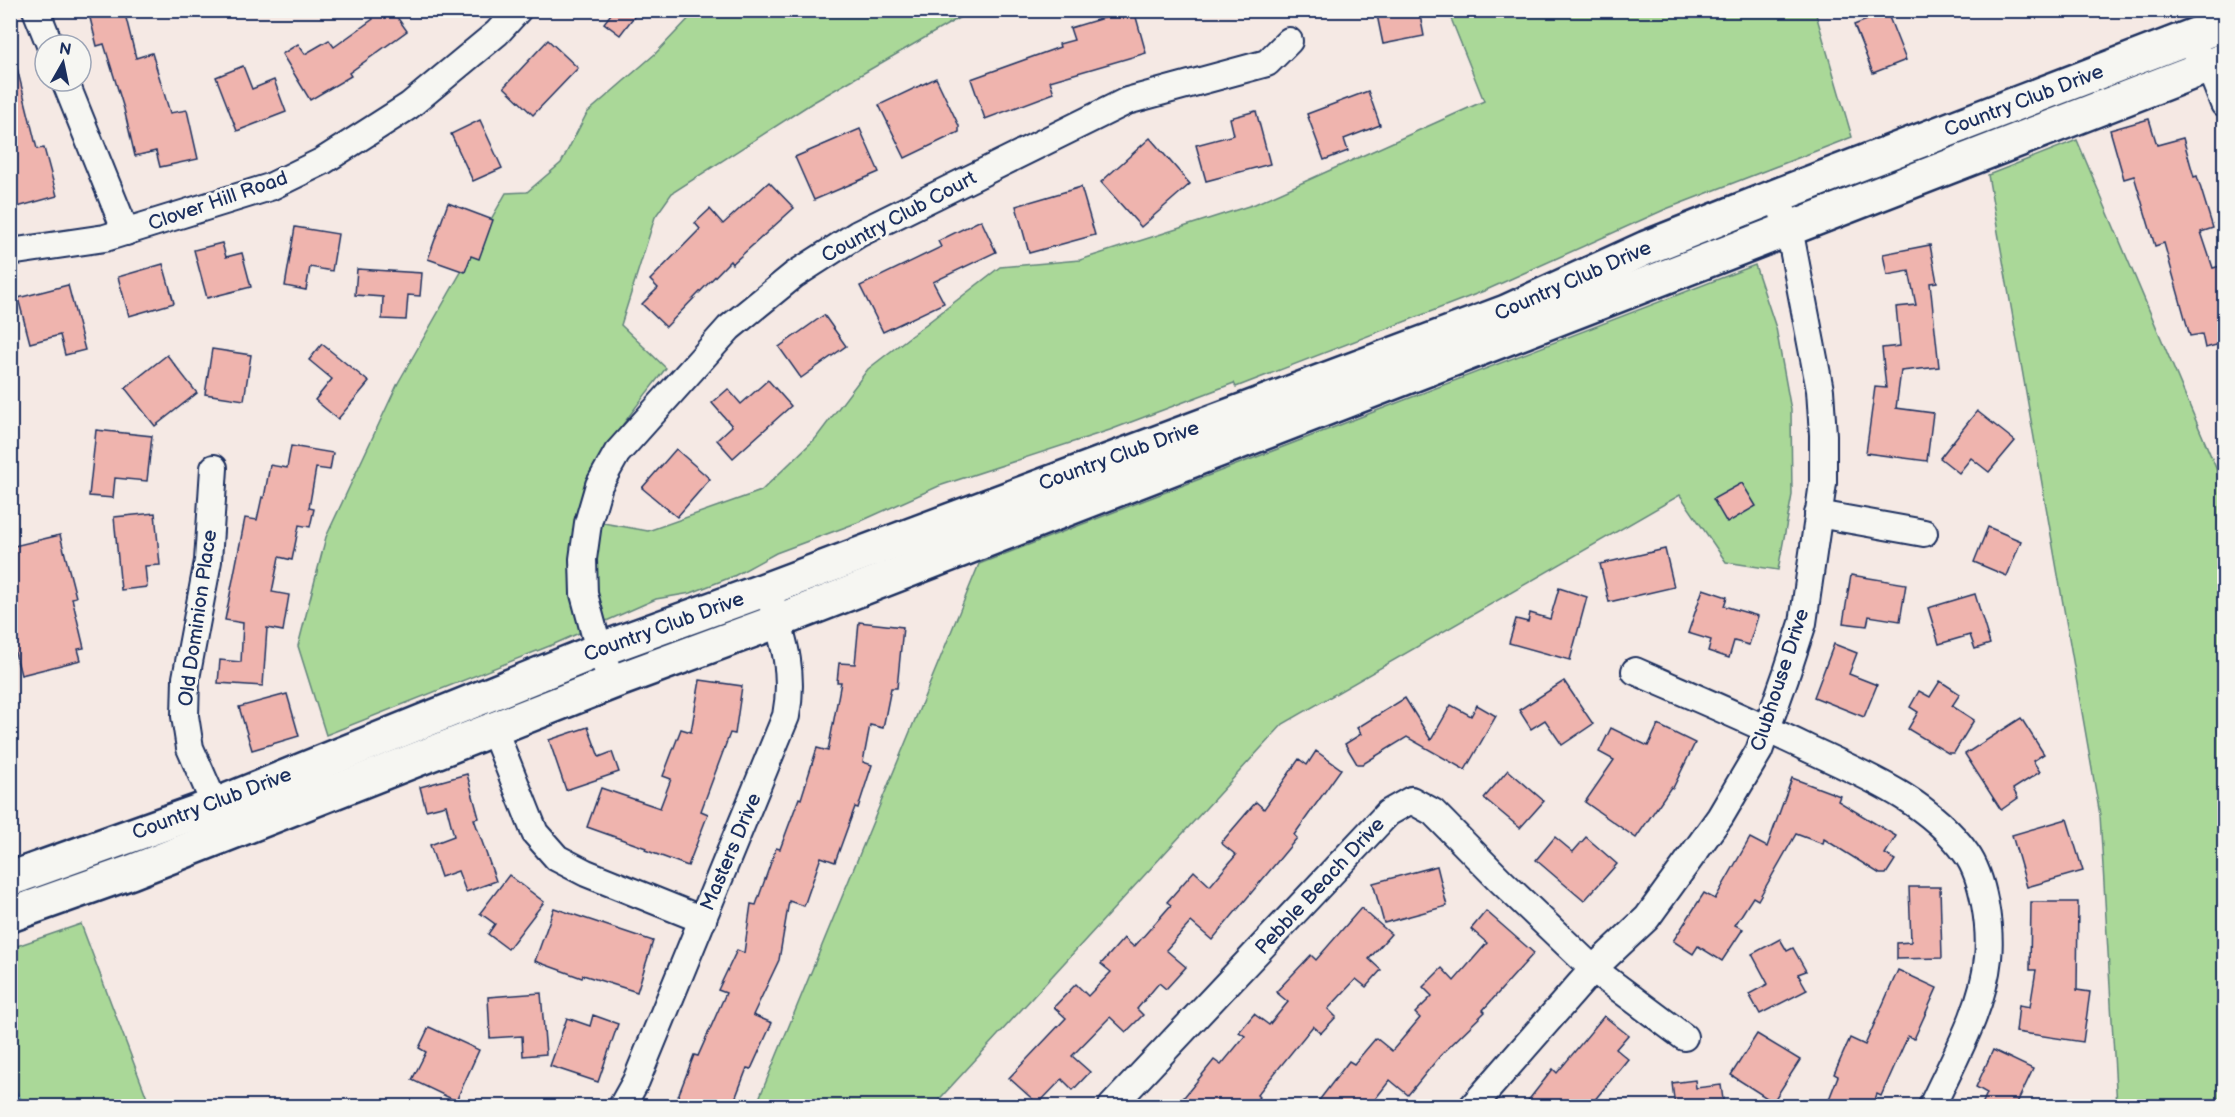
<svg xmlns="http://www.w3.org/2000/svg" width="2235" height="1117" font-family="'Balsamiq Sans',sans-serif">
<rect width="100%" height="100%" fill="#f5e9e4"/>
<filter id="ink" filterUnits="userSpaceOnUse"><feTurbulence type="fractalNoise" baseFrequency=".0167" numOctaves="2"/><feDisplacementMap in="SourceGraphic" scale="12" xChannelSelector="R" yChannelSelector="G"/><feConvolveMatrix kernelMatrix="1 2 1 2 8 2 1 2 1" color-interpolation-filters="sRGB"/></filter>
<g filter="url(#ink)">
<g fill="#aad898" stroke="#62847b" stroke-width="1.5">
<path d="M696,11H971L812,103L672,193L655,217L621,325L666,368C627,419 594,455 575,518L648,531L761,491L816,438L868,369L1000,267L1080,260L1255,204L1484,101L1448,11H1815L1852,137L1666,209L1484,291L1236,387L1234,383L1110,430L939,486L859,522L776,553L734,576L691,593L656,599L552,645L326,735L298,646L326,537L398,383L506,193L527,192L561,163L587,113L655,54Z"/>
<path d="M2077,140L2224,487V1106H2117L2100,815L1988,175Z"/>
<path d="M1755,265L1776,328L1791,410L1792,495L1778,570L1726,562L1680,495L1283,724L933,1106H756L979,564Z"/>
<path d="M81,924L150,1106H11V948Z"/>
</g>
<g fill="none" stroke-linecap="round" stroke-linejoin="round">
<path stroke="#6091b6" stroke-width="5" d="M10,1084L23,1106"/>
</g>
<g fill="#efb4ae" stroke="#1b2f5e" stroke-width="1.5">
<path d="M88,10H124L136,58L152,53L170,113L187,110L198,159L160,167L156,151L135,156L124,109L104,44L97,46Z"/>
<path d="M367,10H392L407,31L349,73L351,76L310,100L282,54L298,44L305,54L329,40L334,47L373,19Z"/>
<path d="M614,10H639L620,35L604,23Z"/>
<path d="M1130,10H1134L1146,53L1050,81L1054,93L985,119L971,79L1060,47L1059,44L1074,40L1070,28Z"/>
<path d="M1376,10H1419L1424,36L1383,44Z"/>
<path d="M1887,12L1906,60L1873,73L1854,25Z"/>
<path d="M548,40L578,68L533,115L504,87Z"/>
<path d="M16,64L37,149L44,148L57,196L10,209V65Z"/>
<path d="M243,66L252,89L274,80L286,112L237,131L216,77Z"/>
<path d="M936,78L959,126V132L905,158L879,105Z"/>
<path d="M1368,91L1380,125L1344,139L1348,151L1324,160L1307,114Z"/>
<path d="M1256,111L1270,164L1206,181L1196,145L1234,135L1230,118Z"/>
<path d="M2149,119L2157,145L2183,138L2194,177L2197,176L2213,228L2201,232L2213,268L2224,265V343L2205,348L2202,334L2190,336L2164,243L2155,246L2134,176L2124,179L2110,130Z"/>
<path d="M480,120L502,168L473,181L451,134Z"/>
<path d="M860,129L879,172L814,200L795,157Z"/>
<path d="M1150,138L1190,184L1141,227L1101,182Z"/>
<path d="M769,182L794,208L732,264L730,261L666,327L642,304L658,288L650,280L700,229L695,223L710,209L723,224Z"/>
<path d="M1081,187L1095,235L1029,253L1016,206Z"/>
<path d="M448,203L493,220L479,259L471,256L465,272L428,259Z"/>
<path d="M981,220L996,252L933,282L944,303L883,332L860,286L941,247L938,241Z"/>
<path d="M295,227L338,234L332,271L310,267L306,290L285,286Z"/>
<path d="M222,243L226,257L242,253L251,287L207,298L194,250Z"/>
<path d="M1930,245L1937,282L1930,283L1939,367L1901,371L1896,408L1933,413L1927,461L1866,453L1875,387L1886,388L1882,348L1900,346L1896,307L1916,305L1909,271L1887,275L1883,254Z"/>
<path d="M163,264L174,303L129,316L118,277Z"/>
<path d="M357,269L422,273L420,296L408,295L406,320L382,319L383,297L355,295Z"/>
<path d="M68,285L85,350L65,355L60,335L30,343L18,298Z"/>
<path d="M824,315L846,346L801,378L779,347Z"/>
<path d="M322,344L369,382L338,419L315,400L332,379L309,360Z"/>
<path d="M212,349L251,355L244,400L205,394Z"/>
<path d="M167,355L197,393L155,426L125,388Z"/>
<path d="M768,380L791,406L733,458L717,440L732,426L712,403L728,389L741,404Z"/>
<path d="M1977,411L2015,441L1989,472L1971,458L1959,473L1940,458Z"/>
<path d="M96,430L152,436L147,481L115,478L113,498L89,496Z"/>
<path d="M291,446L333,453L330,470L316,468L309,508L314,509L310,527L299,525L292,560L279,557L272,592L289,595L283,631L267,628L263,686L218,683L220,660L241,662L243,623L225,620L245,518L257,520L262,497L264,498L270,465L287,468Z"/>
<path d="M676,449L710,479L677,517L642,488Z"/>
<path d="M1742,483L1756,506L1727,523L1713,499Z"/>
<path d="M155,513L160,565L145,566L147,587L121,590L114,517Z"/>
<path d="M1988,527L2021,541L2007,576L1974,562Z"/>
<path d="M60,535L76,597L72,598L84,648L78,649L81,660L21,675L11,637L15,636L10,618V547Z"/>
<path d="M1665,549L1674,587L1609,602L1600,564Z"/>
<path d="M1851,575L1906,584L1900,621L1869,616L1867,626L1843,623Z"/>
<path d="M1559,588L1587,597L1570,660L1509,643L1516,619L1528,622L1530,613L1550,619Z"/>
<path d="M1703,589L1727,597L1724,606L1758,616L1749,645L1734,641L1729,658L1708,651L1711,640L1688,633Z"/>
<path d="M1975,594L1990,644L1975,649L1970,635L1939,644L1928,608Z"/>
<path d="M859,622L903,627L897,688H891L883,728L870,725L863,762L872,765L858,808L855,807L835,862L821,857L804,906L789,901L779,960L753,1015L772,1023L751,1069L747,1068L732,1107H697L677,1099L694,1055L698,1056L726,993L718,990L737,950L744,953L751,904L756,905L776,848L780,849L799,798L801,799L817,748L828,751L841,682H837L839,663L855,664Z"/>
<path d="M1834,644L1857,653L1849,674L1877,685L1864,717L1814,697Z"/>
<path d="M700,680L742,686L735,734L730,733L701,811L708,814L688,866L645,850L646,848L587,827L601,788L660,808L671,779L663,776L681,729L691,732Z"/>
<path d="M1564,681L1593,724L1562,745L1545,720L1531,729L1519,710Z"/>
<path d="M1940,681L1960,694L1952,706L1974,720L1954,753H1948L1908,729L1918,712L1910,707L1919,691L1930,697Z"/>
<path d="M287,694L299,736L252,750L239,707Z"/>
<path d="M1405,698L1431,740L1451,705L1471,716L1477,705L1496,716L1465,770L1407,737L1363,764H1357L1345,744L1361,734L1357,728Z"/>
<path d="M2021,718L2044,754L2033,761L2040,772L2013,789L2018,798L2001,810L1965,754Z"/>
<path d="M1658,725L1695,743L1673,788L1671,787L1636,838L1585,802L1614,760L1599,752L1611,728L1648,746Z"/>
<path d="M588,727L599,757L612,752L619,772L566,790L549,740Z"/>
<path d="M1316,751L1341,769L1294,835L1297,838L1212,940L1191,922L1166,950L1186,967L1166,989L1159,983L1137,1009L1143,1015L1126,1032L1110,1017L1072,1056L1090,1072L1073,1090L1062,1079L1038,1104L1009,1078L1066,1018L1054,1007L1076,984L1088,996L1111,972L1101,964L1124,938L1134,947L1171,905L1167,902L1194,871L1210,886L1236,855L1221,843L1256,802L1264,809L1299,759L1307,765Z"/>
<path d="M1508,770L1544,801L1520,828L1484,798Z"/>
<path d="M467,774L479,818L474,819L496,881L466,892L458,871L441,877L430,845L454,836L446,805L426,810L420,787Z"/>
<path d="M1792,778L1840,796L1838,801L1896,836L1885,854L1895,860L1886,874H1880L1824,839L1823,844L1796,834L1758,900L1753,897L1735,925L1743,929L1722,961L1698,946L1693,954L1673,941L1704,893L1715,899L1750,838L1767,847Z"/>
<path d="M2067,819L2083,871L2027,887L2012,835Z"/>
<path d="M1555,837L1573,852L1586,837L1617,864L1584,901L1536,860Z"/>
<path d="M1437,866L1447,906L1384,923L1373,883Z"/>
<path d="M509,875L544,902L508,949L488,934L495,924L480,913Z"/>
<path d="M1909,887H1940L1942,958L1897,959V943L1911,942Z"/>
<path d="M2031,902H2078L2077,990L2090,992L2083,1042L2016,1032L2019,1005L2030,1007L2036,970H2030Z"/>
<path d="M554,908L653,941L637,992L583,975L582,978L535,961Z"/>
<path d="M1361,908L1391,934L1369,959L1381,970L1366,987L1356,979L1328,1009L1336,1017L1321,1033L1313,1026L1257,1095L1259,1097L1252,1107H1176L1214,1060L1221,1065L1245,1036L1239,1032L1254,1014L1269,1025L1288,1002L1276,992L1311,955L1316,960Z"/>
<path d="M1486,911L1534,953L1483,1010L1485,1012L1440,1056L1408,1095L1390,1080L1369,1107H1314L1349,1061L1354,1064L1376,1038L1392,1051L1420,1018L1415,1013L1432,996L1423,987L1442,968L1454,981L1487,943L1471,929Z"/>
<path d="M1780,939L1787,951L1793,948L1806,971L1798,974L1807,990L1760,1014L1749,994L1768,984L1752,954Z"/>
<path d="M1898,970L1937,988L1914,1039L1908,1036L1881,1096L1877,1094L1872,1107H1826L1838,1076L1834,1074L1850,1038L1865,1045Z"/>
<path d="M541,993L546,1054L523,1056L522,1036L490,1038L488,997Z"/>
<path d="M593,1015L618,1024L598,1082L550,1066L567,1018L590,1026Z"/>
<path d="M1604,1016L1628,1035L1616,1049L1628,1059L1589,1107H1523L1553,1069L1557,1073Z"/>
<path d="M429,1027L479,1050L456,1101L412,1080L426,1052L419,1048Z"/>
<path d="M1757,1034L1800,1060L1773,1102L1731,1075Z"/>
<path d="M1993,1050L2033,1069L2015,1107H1981L1987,1093L1976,1087Z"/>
<path d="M1695,1080L1696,1088L1721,1085L1724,1107H1675L1672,1083Z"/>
</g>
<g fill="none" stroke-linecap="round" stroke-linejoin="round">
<defs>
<g id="minor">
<path d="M36,10L50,45"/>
<path d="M2196,53L2209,66L2224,104"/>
<path d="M65,81L126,232"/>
<path d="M10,252L105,238L270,187L323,161L409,106L497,33L518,10"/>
<path d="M214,468L208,561L186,678L185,716L190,748L222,821"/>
<path d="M1818,514L1924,533"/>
<path d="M1635,671C1692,696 1749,720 1805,747C1864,775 1927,799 1966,853C1984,877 1991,929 1988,958C1983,1010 1953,1060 1932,1106"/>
<path d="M613,682L599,650L584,594L583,559L588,523L599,485L617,453L729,328L794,275L858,234L1127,101L1267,63L1289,41"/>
<path d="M494,730L535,833L557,858L586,873L703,920"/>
<path d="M622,1106L636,1081L786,716C794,675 785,643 772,604"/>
<path d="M1112,1106L1388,813L1411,800L1433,812L1501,881L1593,969L1684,1037"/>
<path d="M1473,1106L1593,969L1647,918L1720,817L1759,751L1787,672L1803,623L1823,483V435L1820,390L1789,228L1776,196"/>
</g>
<g id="major">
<path d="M10,879L216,805L599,650L767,589L1506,312L1646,248L1776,196L2224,24"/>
<path d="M10,915L131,872L613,682L778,621L2224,60"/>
</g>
</defs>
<use href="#minor" stroke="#1b2f5e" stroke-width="30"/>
<use href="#major" stroke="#1b2f5e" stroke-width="38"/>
<use href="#minor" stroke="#f6f6f2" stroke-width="26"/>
<use href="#major" stroke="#f6f6f2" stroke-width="33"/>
</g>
</g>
<g text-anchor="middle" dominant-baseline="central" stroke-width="6" stroke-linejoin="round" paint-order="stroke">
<g font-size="20" fill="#1b2f5e" stroke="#f6f6f2">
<text transform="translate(2024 101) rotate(-21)">Country Club Drive</text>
<text transform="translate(218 201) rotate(-19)">Clover Hill Road</text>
<text transform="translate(899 217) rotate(-28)">Country Club Court</text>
<text transform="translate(1573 281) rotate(-24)">Country Club Drive</text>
<text transform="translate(1119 456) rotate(-20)">Country Club Drive</text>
<text transform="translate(198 618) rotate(-82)">Old Dominion Place</text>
<text transform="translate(664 627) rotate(-20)">Country Club Drive</text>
<text transform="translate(1780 680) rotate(-72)">Clubhouse Drive</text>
<text transform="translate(212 804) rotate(-21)">Country Club Drive</text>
<text transform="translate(731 852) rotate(-67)">Masters Drive</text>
<text transform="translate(1320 886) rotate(-47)">Pebble Beach Drive</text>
</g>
</g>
<rect width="2235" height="1117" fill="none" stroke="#f6f6f2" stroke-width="36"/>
<rect x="18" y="18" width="2199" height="1081" fill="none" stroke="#1b2f5e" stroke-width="2" filter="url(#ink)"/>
<g transform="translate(63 63) rotate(9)"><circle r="28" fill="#f6f6f2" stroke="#9ea6b7" stroke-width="1.5"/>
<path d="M0-4.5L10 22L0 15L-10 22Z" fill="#1b2f5e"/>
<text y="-9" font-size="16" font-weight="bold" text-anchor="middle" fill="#1b2f5e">N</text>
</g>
</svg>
